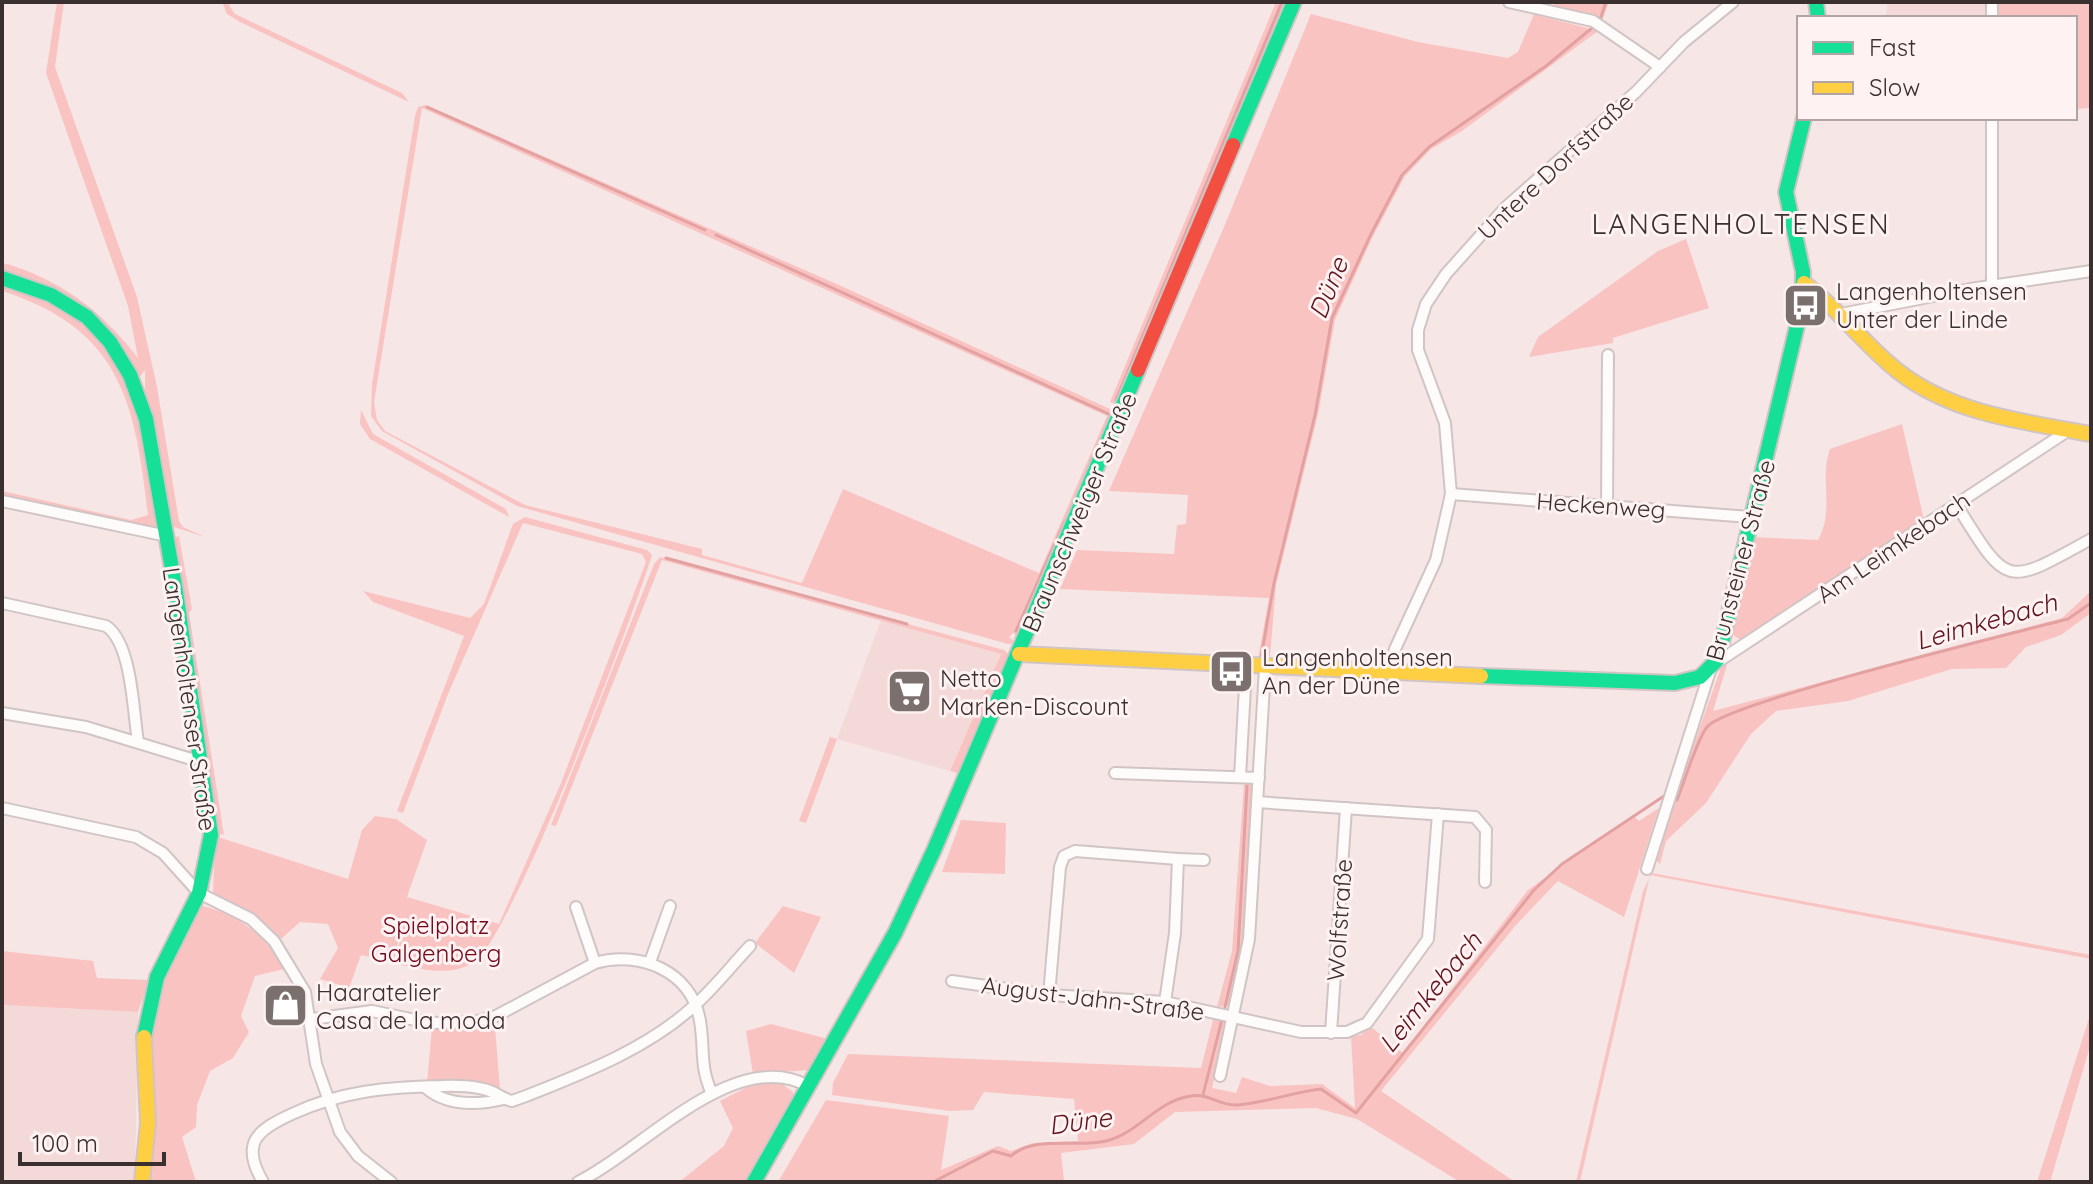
<svg xmlns="http://www.w3.org/2000/svg" width="2093" height="1184" font-family="Quicksand,sans-serif">
<rect width="100%" height="100%" fill="#f6e7e6"/>
<g fill="#f3dad9">
<path d="M1910,2H1985V18H1886L1887,4Z"/>
<path d="M881,620L1001,654L950,771L837,739Z"/>
<path d="M2,1005L138,1012L135,1182H2Z"/>
</g>
<g fill="#f9c3c2" fill-rule="evenodd">
<path d="M57,2H64L55,67L137,297L157,387L179,521L183,527L205,537L171,526L157,434L145,391V370L139,378C106,317 68,291 2,271V263L11,265C67,284 103,313 138,358L128,306L46,73Z"/>
<path d="M222,2H227L235,14L402,93L409,102L240,22L227,14Z"/>
<path d="M1276,2H1289L1120,406L1110,402Z"/>
<path d="M1555,2H1609L1601,23L1594,20L1597,16L1554,6Z"/>
<path d="M1996,2H2091V108L2075,109V18H1995Z"/>
<path d="M1311,14L1418,42L1508,58L1518,52L1534,14L1598,31L1462,131L1431,149L1405,176L1372,238L1335,320L1318,414L1276,585L1270,656L1258,659L1269,598L1060,589L1077,550L1174,554L1177,525L1186,524L1188,495L1109,491L1224,227Z"/>
<path d="M426,105L839,285L1110,409L1113,411L1017,636L1013,633L1009,637L1016,643L1008,644L517,506L382,431L371,416L372,384L415,116L418,107ZM422,108L1107,416L1039,573L843,489L802,583L702,555V549L525,505L385,431L377,420L374,402Z"/>
<path d="M1686,239L1709,308L1613,338V343L1529,357L1538,337L1658,251Z"/>
<path d="M2,284C136,329 136,399 158,523L152,529L2,497V491L131,520L148,515C135,402 121,329 2,291Z"/>
<path d="M361,410L373,434L506,509L509,517L370,439L360,424Z"/>
<path d="M1902,424L1924,520L1744,642L1730,633L1751,537L1818,540C1835,510 1819,479 1830,449Z"/>
<path d="M525,517L647,550L652,555C635,612 510,942 473,963C448,977 423,969 396,964L403,918L394,962L361,955L349,988L320,979L338,948L328,924L300,922L281,939L257,917L213,894L215,836L348,879L362,830L375,816L396,819L427,840L407,897L499,924L561,783L646,562L642,554L523,523L448,694L403,813L397,811L464,636L373,602L363,591L470,618L484,604L513,524Z"/>
<path d="M179,536L192,609L189,613L224,835L215,832L173,538Z"/>
<path d="M660,557L1004,650L1009,655L961,774L950,771L1001,654L662,560L556,826L551,825L654,564Z"/>
<path d="M2091,591V613L2061,635L2026,647L2006,668L1952,669L1848,701L1776,711L1751,734L1706,803L1666,841L1660,864L1653,858L1722,665H1727L1713,711L2062,618Z"/>
<path d="M830,737L837,739L806,823L799,821Z"/>
<path d="M1244,784H1254L1244,948L1232,1005L1217,1007L1232,951Z"/>
<path d="M1659,808L1624,917L1558,881L1516,925L1381,1091L1515,1182H1460L1357,1119L1316,1108L1175,1112L1134,1144L1061,1153L1064,1181L1061,1182H778L826,1100L949,1116L941,1170L998,1146L1011,1151L1033,1143L1078,1141L1074,1099L984,1092L973,1110L950,1111L832,1095L833,1083L848,1054L1201,1068L1214,1016L1227,1022L1212,1088L1236,1093L1242,1077L1270,1086L1322,1084L1355,1108L1351,1036L1361,1035L1370,1026L1403,1053L1528,890L1633,815L1639,821Z"/>
<path d="M961,820L1006,823L1005,874L942,872Z"/>
<path d="M1652,873L2091,955V959L1650,875L1580,1182H1576L1643,891Z"/>
<path d="M203,906C238,915 268,936 284,969L255,976L241,1016L249,1032L233,1058L210,1071L197,1105L196,1127L182,1137L196,1182H150C156,1126 145,1061 155,1010C162,974 181,941 198,909Z"/>
<path d="M783,906L821,917L794,973L755,943Z"/>
<path d="M2,951L93,961L97,978L149,980L138,1012L2,1005Z"/>
<path d="M2091,1012V1043L2050,1182H2037Z"/>
<path d="M771,1024L828,1039L810,1070L753,1074L746,1031Z"/>
<path d="M495,1027L500,1089L435,1080L427,1083L432,1028Z"/>
<path d="M781,1083L793,1092V1102L749,1182H679L724,1146L733,1128L720,1101L753,1084Z"/>
</g>
<g fill="none" stroke-linecap="round" stroke-linejoin="round">
<g stroke="#e3a2a1" stroke-width="3">
<path d="M1600,20L1606,2"/>
<path d="M427,107L705,230"/>
<path d="M716,235L1111,415"/>
<path d="M1116,400L1282,2"/>
<path d="M666,558L907,624"/>
<path d="M1016,631L1065,521"/>
<path d="M1261,658L1274,583L1315,415L1332,318L1371,234L1402,175L1429,147L1546,66L1592,28"/>
<path d="M1225,1007L1238,951L1247,786"/>
<path d="M1203,1095L1222,1019"/>
<path d="M933,1182L993,1151L1011,1156C1035,1135 1077,1148 1106,1141C1139,1133 1156,1101 1191,1096C1209,1093 1220,1106 1237,1105C1266,1103 1293,1092 1321,1089L1356,1113L1534,890L1562,864L1664,796L1677,800C1684,783 1697,739 1707,727C1725,703 2018,632 2068,619L2091,603"/>
</g>
<defs>
<g id="street">
<path d="M1509,2L1593,21L1660,67"/>
<path d="M1992,18V2"/>
<path d="M1992,118V285"/>
<path d="M1841,314L1970,289L2091,271"/>
<path d="M1451,494L1750,517"/>
<path d="M2,501L167,536"/>
<path d="M1956,504C2008,588 2005,587 2091,539"/>
<path d="M1607,505L1608,355"/>
<path d="M2,603L106,626C132,643 133,711 138,742"/>
<path d="M1716,663L2069,430"/>
<path d="M1389,674L1395,649L1436,560L1451,494L1445,423L1418,350V330L1426,304L1446,274L1505,208L1636,92L1684,42L1733,2"/>
<path d="M2,713L86,727L201,762"/>
<path d="M1115,773L1259,778"/>
<path d="M1240,777L1246,668"/>
<path d="M1257,802L1475,817L1486,830L1485,882"/>
<path d="M2,808L136,837L163,853L199,893L251,919L274,941L305,992L316,1064L340,1132L358,1156L391,1182"/>
<path d="M1178,859L1204,860"/>
<path d="M1647,869L1710,671"/>
<path d="M576,907L595,963"/>
<path d="M650,962L670,906"/>
<path d="M952,981L1049,995L1165,1002L1301,1032H1347L1367,1023L1428,939L1438,814"/>
<path d="M1049,995L1060,867L1064,856L1075,851L1178,859L1175,933L1165,1002"/>
<path d="M312,1019L372,1011L430,1023L474,1022L496,1016L595,963C639,950 692,971 700,1021C705,1051 699,1064 712,1094"/>
<path d="M1331,1033L1346,808"/>
<path d="M1220,1076L1249,939L1265,668"/>
<path d="M426,1088C447,1106 478,1105 504,1099"/>
<path d="M263,1182C240,1143 257,1130 292,1114C341,1091 388,1087 441,1086C455,1085 477,1086 490,1091C498,1094 503,1099 512,1101L526,1096C584,1073 649,1048 695,1005C715,987 732,965 750,946"/>
<path d="M578,1182C641,1152 734,1045 808,1086"/>
</g>
<g id="fast">
<path d="M1816,2L1818,18"/>
<path d="M1233,145L1294,2"/>
<path d="M2,278L51,295L87,317L110,342L130,375L146,419L176,592L211,835L199,893L157,977L144,1037"/>
<path d="M1481,676L1675,683L1700,677L1718,659L1802,305L1803,272L1786,192L1804,118"/>
<path d="M754,1182L895,933L934,850L1138,370"/>
</g>
<g id="slow">
<path d="M1804,283C1839,309 1864,345 1899,372C1953,414 2025,422 2091,434"/>
<path d="M1019,654L1481,676"/>
<path d="M142,1182L148,1123L144,1037"/>
</g>
<path id="jam" d="M1138,370L1233,145"/>
</defs>
<use href="#street" stroke="#d0c5c4" stroke-width="14"/>
<use href="#fast" stroke="#d0c5c4" stroke-width="18"/>
<use href="#slow" stroke="#d0c5c4" stroke-width="18"/>
<use href="#jam" stroke="#d0c5c4" stroke-width="18"/>
<use href="#street" stroke="#fefbfb" stroke-width="10"/>
<use href="#fast" stroke="#16e098" stroke-width="14"/>
<use href="#slow" stroke="#ffcf43" stroke-width="14"/>
<use href="#jam" stroke="#f24e42" stroke-width="14"/>
</g>
<defs>
<symbol id="bus-square" viewBox="-11 -11 22 22"><rect x="-9" y="-9" width="18" height="18" rx="4" fill="#7c706f" stroke="#fef3f2"/><path d="M-5-6H5V4H4V6H2V4H-2V6H-4V4H-5ZM-3.5-4V0h7V-4ZM-3.5 1.2v1.5H-2V1.2ZM2 1.2v1.5H3.5V1.2Z" fill="#fff"/></symbol>
<symbol id="supermarket-square" viewBox="-11 -11 22 22"><rect x="-9" y="-9" width="18" height="18" rx="4" fill="#7c706f" stroke="#fef3f2"/><path d="M-6-5.5h2.5l.6 2H6L4.5 2H-2.5L-4.4-4H-6ZM-1.5 3.2a1.3 1.3 0 1 0 .1 0ZM3 3.2a1.3 1.3 0 1 0 .1 0Z" fill="#fff"/></symbol>
<symbol id="shop-square" viewBox="-11 -11 22 22"><rect x="-9" y="-9" width="18" height="18" rx="4" fill="#7c706f" stroke="#fef3f2"/><path d="M-5-2.5h2.3a2.7 3.5 0 0 1 5.4 0H5L5.5 6h-11ZM-1.5-2.5h3a1.5 2.3 0 0 0-3 0Z" fill="#fff"/></symbol>
</defs>
<g fill-rule="evenodd">
<use href="#bus-square" x="1780" y="280" width="51" height="51"/>
<use href="#bus-square" x="1206" y="646" width="51" height="51"/>
<use href="#supermarket-square" x="884" y="666" width="51" height="51"/>
<use href="#shop-square" x="260" y="980" width="51" height="51"/>
</g>
<g text-anchor="middle" dominant-baseline="central" stroke-width="6" stroke-linejoin="round" paint-order="stroke">
<g font-size="24" fill="#3a302f" stroke="#fef3f2">
<text transform="translate(1555 166) rotate(-43)">Untere Dorfstraße</text>
<text transform="translate(1601 505) rotate(4)">Heckenweg</text>
<text transform="translate(1079 512) rotate(-67)">Braunschweiger Straße</text>
<text transform="translate(1893 547) rotate(-34)">Am Leimkebach</text>
<text transform="translate(1740 560) rotate(-75)">Brunsteiner Straße</text>
<text transform="translate(190 699) rotate(82)">Langenholtenser Straße</text>
<text transform="translate(1339 920) rotate(-86)">Wolfstraße</text>
<text transform="translate(1093 998) rotate(7)">August-Jahn-Straße</text>
</g>
<g font-size="24" fill="#3a302f" stroke="#fef3f2" text-anchor="start">
<text x="1836" y="291">Langenholtensen<tspan x="1836" dy="28">Unter der Linde</tspan></text>
<text x="1262" y="657">Langenholtensen<tspan x="1262" dy="28">An der Düne</tspan></text>
<text x="940" y="678">Netto<tspan x="940" dy="28">Marken-Discount</tspan></text>
<text x="316" y="992">Haaratelier<tspan x="316" dy="28">Casa de la moda</tspan></text>
</g>
<g font-size="24" fill="#74061a" stroke="#fef3f2">
<text x="436" y="925">Spielplatz<tspan x="436" dy="28">Galgenberg</tspan></text>
</g>
<g font-size="26" font-style="italic" fill="#61131b" stroke="#fef3f2">
<text transform="translate(1328 288) rotate(-68)">Düne</text>
<text transform="translate(1986 621) rotate(-16)">Leimkebach</text>
<text transform="translate(1430 992) rotate(-51)">Leimkebach</text>
<text transform="translate(1080 1121) rotate(-8)">Düne</text>
</g>
<g font-size="28" letter-spacing="2" fill="#3a302f" stroke="#fef3f2">
<text x="1741" y="223">LANGENHOLTENSEN</text>
</g>
</g>
<rect width="2093" height="1184" fill="none" stroke="#3a302f" stroke-width="8"/>
<rect x="1797" y="16" width="280" height="104" fill="#fef3f2" stroke="#b0a5a4" stroke-width="2"/>
<rect x="1813" y="42" width="40" height="12" fill="#16e098" stroke="#b0a5a4" stroke-width="2"/>
<text x="1869" y="56" font-size="24" fill="#3a302f">Fast</text>
<rect x="1813" y="82" width="40" height="12" fill="#ffcf43" stroke="#b0a5a4" stroke-width="2"/>
<text x="1869" y="96" font-size="24" fill="#3a302f">Slow</text>
<path d="M20 1152v12h144v-12" fill="none" stroke="#3a302f" stroke-width="4"/>
<text x="32" y="1152" font-size="24" fill="#3a302f" stroke="#fef3f2" stroke-width="6" paint-order="stroke">100 m</text>
</svg>
